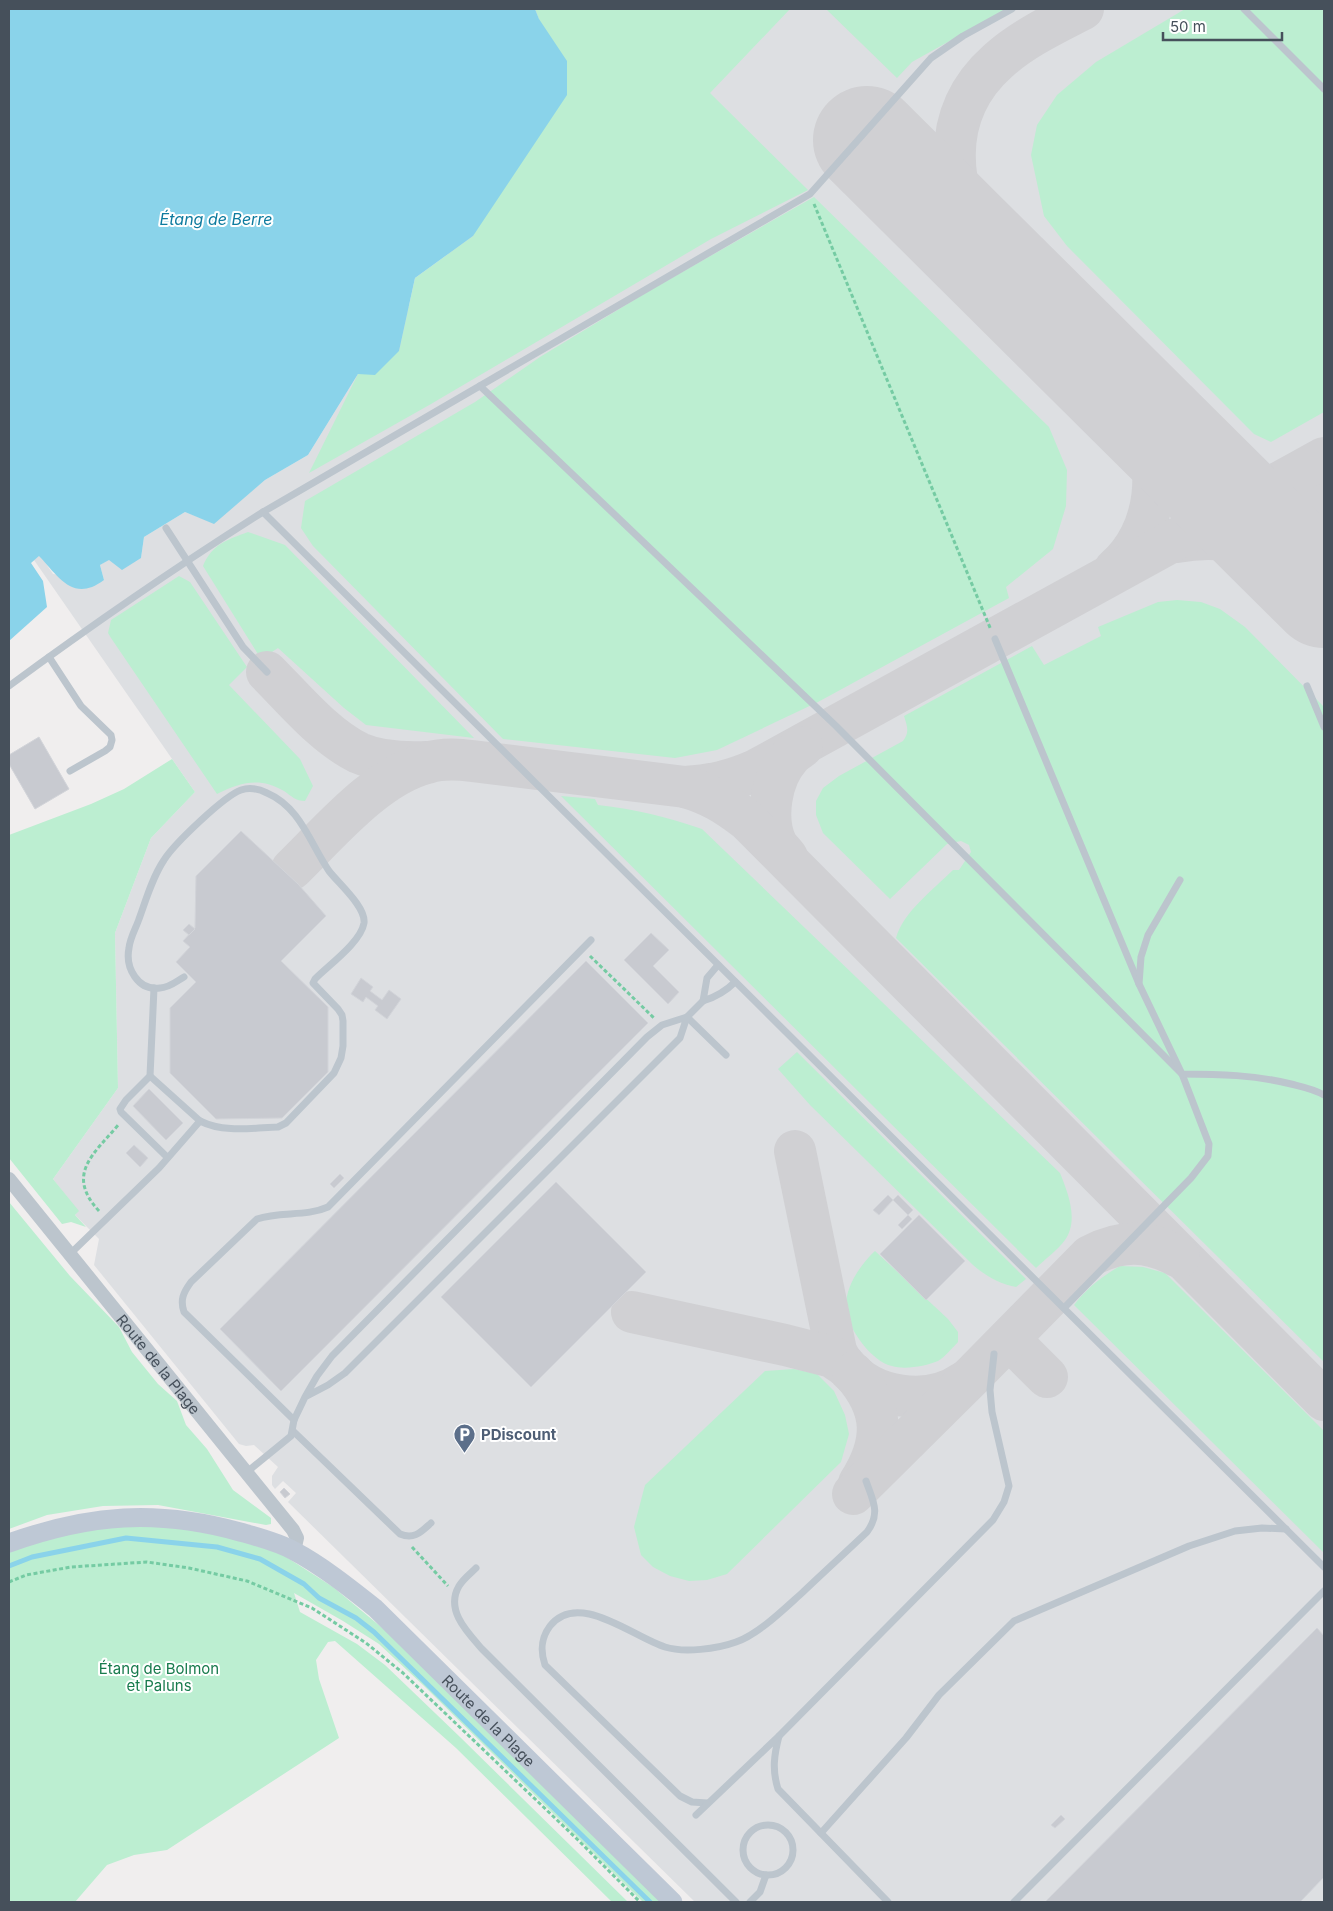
<svg xmlns="http://www.w3.org/2000/svg" width="1333" height="1911" font-family="Inter,sans-serif">
<rect width="100%" height="100%" fill="#f0eeee"/>
<path fill="#dddfe2" d="M535,9H1324V1902H695L288,1502L296,1493L283,1481L275,1489L272,1485V1476L278,1467L254,1445L246,1446L239,1444L94,1265L99,1239L75,1215L78,1211L53,1179L118,1088L115,933L151,838L195,792L34,560L40,555L53,574L104,580L100,565L108,560L141,558L144,537L185,512L214,523L265,480L308,455L358,374L567,95Z"/>
<g fill="#bceed1">
<path d="M535,9H790L710,93L808,190L711,239L431,404L309,473L358,374L399,351L415,278L473,236L539,19Z"/>
<path d="M826,9H1007L912,62L897,78Z"/>
<path d="M1185,9H1324V412L1271,442L1254,434L1067,246L1044,216L1031,155L1037,125L1057,95L1096,62Z"/>
<path d="M814,197L1049,427L1067,470L1066,506L1053,549L1006,587L1009,598L818,702L717,750L675,758L503,739L313,546L301,528L305,501L475,402L540,357L649,291Z"/>
<path d="M248,532L285,545L474,738L366,725L344,708L278,648L261,659L203,566C212,544 227,540 248,532Z"/>
<path d="M179,576L190,582L247,667L229,685L300,759L313,786L305,801C296,801 291,796 284,791C260,777 241,782 217,794L111,638L108,633L111,620Z"/>
<path d="M1177,600L1201,602L1220,609L1245,627L1324,707V1362L896,938C903,912 934,889 953,870H959L971,852L969,845L961,841L947,844L890,899L823,833L816,815V801L823,788L839,776L903,741C910,732 907,726 904,716L1032,646L1044,665L1101,636L1098,627L1158,602Z"/>
<path d="M172,759L195,792L151,838L115,933L118,1088L53,1179L79,1211L75,1215L86,1227L71,1222L62,1224L9,1158V835L91,804L124,789Z"/>
<path d="M561,796L595,799L598,805C635,809 667,817 702,829L1060,1173C1068,1193 1079,1220 1065,1240C1057,1251 1045,1259 1036,1268Z"/>
<path d="M797,1052L1026,1279L1016,1287C998,1283 987,1277 973,1265L810,1105L778,1069Z"/>
<path d="M9,1202L70,1276L119,1327L132,1352L158,1384L177,1401L186,1425L207,1449L233,1490L271,1518V1524L266,1525L158,1505L103,1506L47,1515L9,1529Z"/>
<path d="M875,1251L948,1319L958,1332V1342C952,1348 945,1357 938,1361C926,1366 905,1370 892,1366C872,1362 847,1328 846,1308C845,1287 860,1265 875,1251Z"/>
<path d="M1120,1266L1143,1267L1165,1273L1324,1431V1553L1074,1305C1087,1288 1101,1277 1120,1266Z"/>
<path d="M794,1369L817,1374L834,1391L845,1415L849,1434L841,1462L727,1574L707,1580L689,1581L670,1576L653,1567L641,1555L634,1527L645,1485L765,1371Z"/>
<path d="M163,1525L218,1534L280,1553L333,1587L386,1631L661,1902H643L423,1685L379,1644L343,1621L294,1593L300,1612L357,1644L385,1665L460,1737L628,1902H612L456,1748L335,1641L328,1642L316,1660L319,1679L339,1738L167,1850L134,1855L107,1865L75,1902H9V1552L61,1534L103,1526Z"/>
</g>
<path fill="#8ad3ea" d="M9,9H535L539,19L567,61V95L473,236L415,278L399,351L375,375L358,374L308,455L265,480L214,524L185,512L144,537L141,558L122,570L109,560L100,565L104,580C73,603 59,577 39,556L31,563L43,581L47,607L9,641Z"/>
<g fill="none" stroke-linecap="round" stroke-linejoin="round">
<path stroke="#8ad3ea" stroke-width="5" d="M9,1566L32,1557L126,1538L217,1547L260,1559L304,1584L319,1598L356,1618L374,1632L650,1902"/>
<g stroke="#d0d0d3" stroke-width="42">
<path d="M985,257C949,192 936,116 998,61C1022,39 1054,24 1083,9"/>
<path d="M1109,380C1117,391 1127,402 1135,414C1165,461 1158,533 1115,569"/>
<path d="M1324,486C1308,518 1308,558 1324,590"/>
<path d="M1176,542C1237,531 1266,549 1314,584"/>
<path d="M267,672C294,699 324,736 359,753C380,762 405,763 427,762"/>
<path d="M685,787C712,785 731,781 756,770L1324,458"/>
<path d="M787,857C784,853 780,849 777,845C764,819 771,778 790,757C793,753 798,750 802,747"/>
<path d="M292,869C329,833 376,776 427,763C442,758 457,759 472,761L685,787C710,794 726,804 747,820L1324,1400"/>
<path d="M795,1151L836,1351C838,1355 840,1360 844,1364C871,1399 928,1407 964,1382"/>
<path d="M632,1312L785,1345L832,1357L844,1365"/>
<path d="M1009,1339L1047,1377"/>
<path d="M853,1373C885,1410 885,1442 859,1483"/>
<path d="M853,1494L974,1374L1090,1256C1122,1239 1148,1240 1179,1257"/>
</g>
<path stroke="#d0d0d3" stroke-width="108" d="M867,140L1324,594"/>
</g>
<g fill="#c8cad0" stroke="#d2d4d9">
<path d="M39,737L69,789L35,809L9,764V755Z"/>
<path d="M241,831L298,884L326,916L281,961L328,1007V1072L282,1118L216,1119L170,1073V1008L196,982L176,962L190,947L183,941L195,928L196,876Z"/>
<path d="M189,924L195,929L189,935L183,930Z"/>
<path d="M651,933L669,950L653,966L679,992L668,1004L624,960Z"/>
<path d="M586,961L648,1023L281,1391L220,1329Z"/>
<path d="M361,978L373,987L370,991L382,1000L389,990L401,999L387,1019L375,1010L378,1006L366,997L363,1002L351,994Z"/>
<path d="M149,1089L183,1123L166,1140L133,1106Z"/>
<path d="M134,1145L148,1158L140,1167L126,1153Z"/>
<path d="M340,1174L344,1178L334,1188L330,1184Z"/>
<path d="M556,1182L646,1272L531,1387L441,1297Z"/>
<path d="M888,1195L893,1200L879,1215L873,1210Z"/>
<path d="M898,1195L913,1210L908,1215L893,1200Z"/>
<path d="M908,1215L912,1219L902,1229L898,1225Z"/>
<path d="M919,1215L965,1261L926,1300L880,1254Z"/>
<path d="M284,1488L290,1494L285,1498L280,1492Z"/>
<path d="M1317,1628L1324,1636V1877L1300,1902H1045Z"/>
<path d="M1061,1815L1065,1819L1055,1828L1051,1825Z"/>
</g>
<g fill="none" stroke-linecap="round" stroke-linejoin="round">
<g stroke="#75cba3" stroke-width="3" stroke-dasharray="4 2.5" stroke-linecap="butt">
<path d="M814,204L991,630"/>
<path d="M590,956L654,1018"/>
<path d="M99,1211C65,1174 94,1154 119,1124"/>
<path d="M412,1547L448,1586"/>
<path d="M9,1582L26,1575L71,1567L147,1562L189,1568L247,1581L312,1608L366,1643L403,1673L578,1840L640,1902"/>
</g>
<g stroke="#bcc5cd" stroke-width="7">
<path d="M1244,9L1324,89"/>
<path d="M480,386L836,726L1182,1074L1209,1144L1208,1156L1191,1178L1064,1308"/>
<path d="M263,512L1324,1567"/>
<path d="M166,528L243,647L267,672"/>
<path d="M995,639L1139,984"/>
<path d="M49,657L81,706L111,735L112,740L110,747L105,751L70,771"/>
<path d="M9,686C92,625 176,567 263,512L810,194L931,58L963,36L1012,9"/>
<path d="M1307,686L1324,727"/>
<path d="M1180,880L1148,935L1141,957L1139,984L1182,1074C1219,1074 1255,1075 1291,1084C1303,1087 1314,1089 1324,1095"/>
<path d="M718,965L707,978L703,1001C716,997 725,992 735,982"/>
<path d="M154,988L150,1076L126,1100L120,1109L121,1112L167,1157"/>
<path d="M703,1001L687,1017L726,1055"/>
<path d="M150,1076L200,1121C224,1133 252,1128 278,1127L286,1123L334,1073L341,1058L343,1046V1021L342,1015L338,1009L313,983L315,979C329,965 361,942 364,923C366,907 339,884 329,871C310,843 300,807 267,793C259,789 250,787 241,790C224,796 174,844 164,860C152,878 146,900 139,919C136,928 130,938 129,948C125,968 138,991 160,988C169,988 177,981 184,977"/>
<path d="M70,1254L159,1168L200,1121"/>
<path d="M294,1420L184,1312C180,1300 183,1293 191,1282L257,1219C280,1211 306,1217 328,1207L591,940"/>
<path d="M293,1431L400,1534C414,1540 421,1532 431,1523"/>
<path d="M247,1472L291,1436L294,1420L305,1397L328,1385L345,1373L680,1038L687,1017L662,1025L647,1037L332,1356L317,1376L305,1397"/>
<path d="M476,1568C471,1573 463,1579 459,1586C445,1610 467,1632 482,1649L736,1902"/>
<path d="M779,1736C774,1755 772,1770 778,1789L888,1902"/>
<path d="M707,1803L692,1802L680,1796L545,1665C540,1650 541,1638 550,1626C578,1590 633,1637 665,1647C684,1653 717,1649 736,1642C759,1634 785,1608 803,1592C824,1572 846,1552 867,1532C881,1513 873,1501 866,1481"/>
<path d="M696,1815L779,1736L993,1520L1004,1502L1009,1486L992,1412L990,1390L994,1354"/>
<circle cx="768" cy="1850" r="25"/>
<path d="M821,1833L906,1738L939,1695L1014,1621L1189,1546L1235,1531L1262,1528L1286,1529"/>
<path d="M750,1902L760,1892L766,1875"/>
<path d="M1014,1902L1324,1591"/>
</g>
<path stroke="#bcc5cd" stroke-width="14" id="s1" d="M9,1179L293,1530L297,1538L294,1551"/>
<path stroke="#bec8d5" stroke-width="19" id="s2" d="M9,1543C90,1514 157,1509 240,1532C258,1537 278,1542 294,1551C321,1565 351,1589 375,1608L673,1902"/>
</g>
<defs>
<symbol id="parking-pin" viewBox="-11 -11 22 30"><path d="M0 17L-7.5 6A9.5 9.5 0 1 1 7.5 6Z" fill="#5c6f8a" stroke="#fff"/><path d="M-3.5-5.5H1a3.5 3.5 0 0 1 0 7H-1V5.5H-3.5ZM-1-3.4V-.6H.8a1.4 1.4 0 0 0 0-2.8Z" fill="#fff"/></symbol>
</defs>
<g fill-rule="evenodd">
<use href="#parking-pin" x="452" y="1422" width="25" height="34"/>
</g>
<g text-anchor="middle" dominant-baseline="central" stroke-width="4" stroke-linejoin="round" paint-order="stroke">
<g font-size="15" fill="#46505b" stroke="#fff">
<text stroke="none"><textPath href="#s1" startOffset="238">Route de la Plage</textPath></text>
<text stroke="none"><textPath href="#s2" startOffset="552">Route de la Plage</textPath></text>
</g>
<g font-size="15" font-weight="bold" fill="#4e5e75" stroke="#fff" text-anchor="start">
<text x="481" y="1434">PDiscount</text>
</g>
<g font-size="15" fill="#187b4d" stroke="#fff">
<text x="159" y="1668">Étang de Bolmon<tspan x="159" dy="17">et Paluns</tspan></text>
</g>
<g font-size="16" font-style="italic" fill="#0e7b9f" stroke="#fff">
<text x="216" y="219">Étang de Berre</text>
</g>
</g>
<rect width="1333" height="1911" fill="none" stroke="#46505b" stroke-width="20"/>
<path d="M1163 32v8h119v-8" fill="none" stroke="#46505b" stroke-width="2.5"/>
<text x="1170" y="32" font-size="15" fill="#46505b" stroke="#ffffff" stroke-width="4" paint-order="stroke">50 m</text>
</svg>
